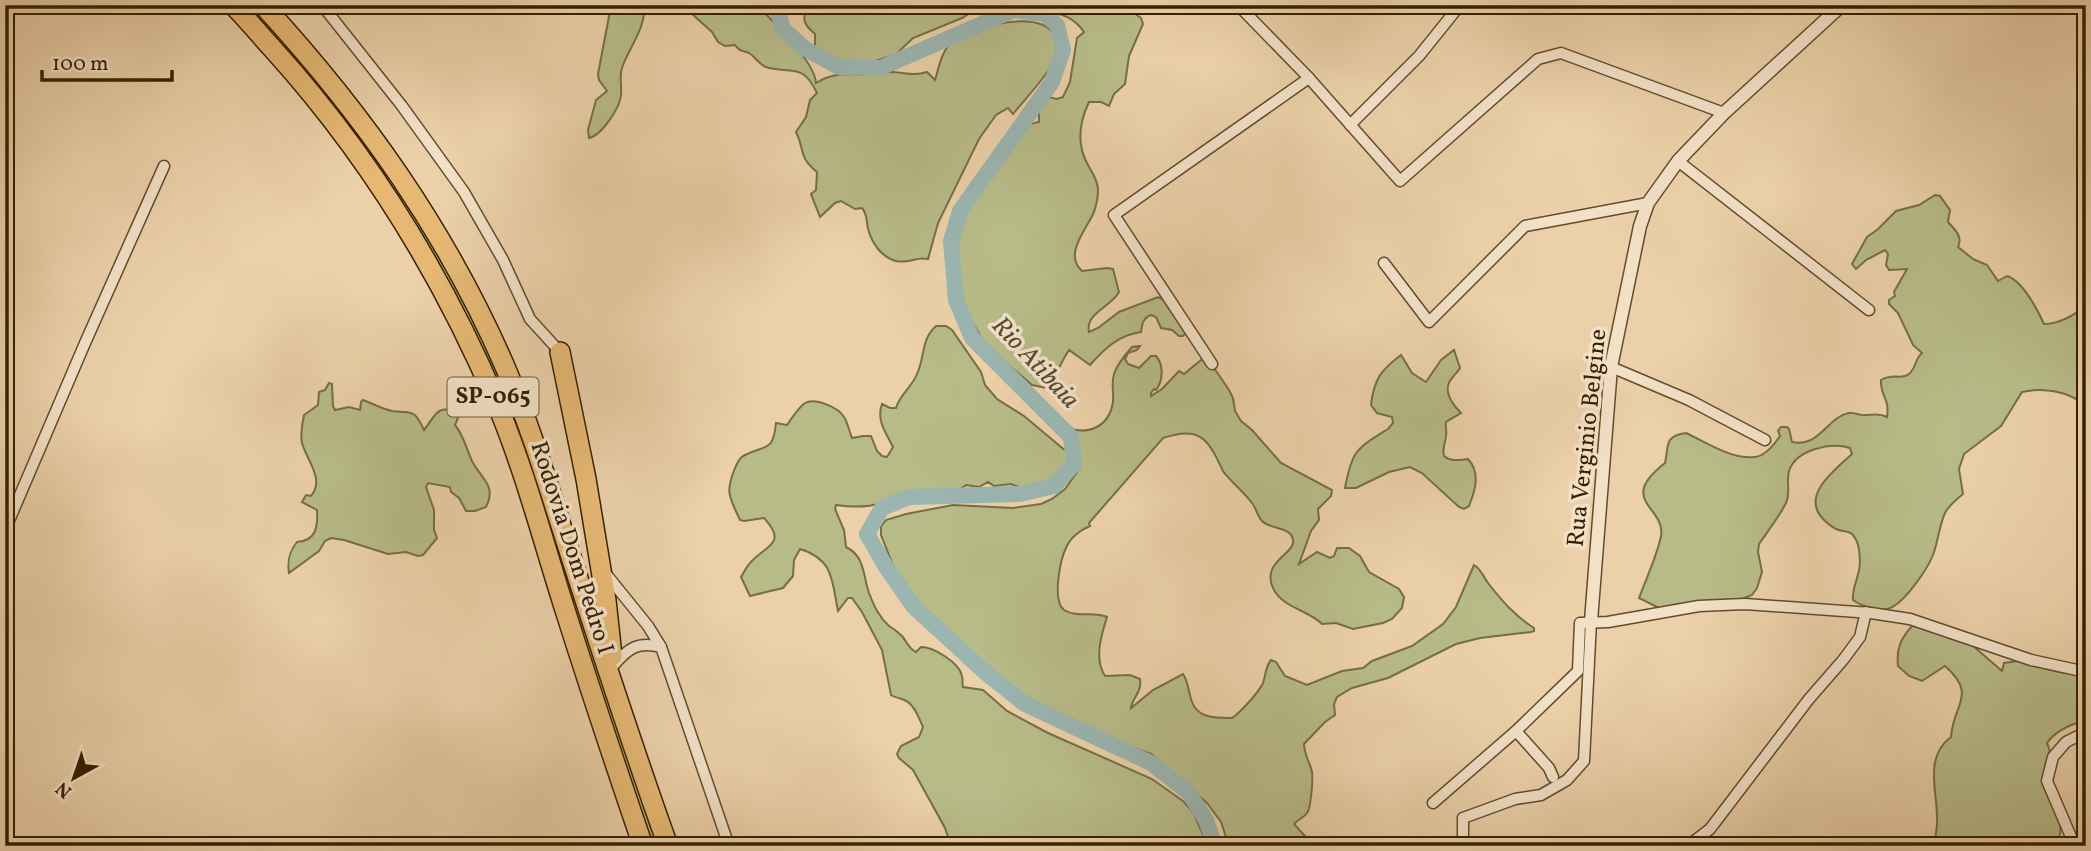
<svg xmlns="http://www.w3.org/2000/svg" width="2091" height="851" font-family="Vollkorn,serif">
<rect width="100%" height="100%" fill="#ebd0a9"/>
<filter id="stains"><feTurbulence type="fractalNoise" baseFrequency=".00286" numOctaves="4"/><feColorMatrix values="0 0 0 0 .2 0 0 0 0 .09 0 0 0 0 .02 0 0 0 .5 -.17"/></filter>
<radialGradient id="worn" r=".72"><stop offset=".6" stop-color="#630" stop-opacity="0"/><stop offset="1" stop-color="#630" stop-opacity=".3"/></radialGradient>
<g fill="#b7bb88" stroke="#766e44" stroke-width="2">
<path d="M241,5H257L316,72L425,223L499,368L662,846H650L459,310Z"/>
<path d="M614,5H644C646,29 629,47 622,68C619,76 622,86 621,95C620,108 601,136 589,138L588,130L596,100L607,91L599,80L598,74L610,11Z"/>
<path d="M689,5H768L766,14C780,30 815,63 816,83C837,70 848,76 871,74C878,74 886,72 893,72C906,73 915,76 927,72L935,80C939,66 942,51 952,41C965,29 981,28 997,24C1028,18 1068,19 1053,63C1049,73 1022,103 1013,114L1008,108L996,115L979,139L938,223L928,259C916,256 910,264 896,261C881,257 872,243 868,229C866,220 868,215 862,208L855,209L841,201L835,203L820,217L811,194L816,190L817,172C797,155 806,152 796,132L806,117L810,100L817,93C802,62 793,75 766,67C758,64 756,57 749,53C742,50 740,52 735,45L725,46L718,42L712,32L692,14Z"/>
<path d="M808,5H983L962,18L913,38L894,56C885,56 879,61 871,62C853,64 828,61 815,48V34C804,25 801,19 808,5Z"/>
<path d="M1036,5H1123L1141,18L1143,24L1129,56L1125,84L1114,94L1109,106L1101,102H1089C1079,123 1076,144 1088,165C1092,173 1098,180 1098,190C1098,196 1096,206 1094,212C1087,229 1063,254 1082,271L1107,268L1113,269L1119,292C1111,307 1085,313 1089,332L1098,328L1119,312L1158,297L1164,300L1170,310L1186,332L1183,336H1179L1172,330L1161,328L1156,317L1151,315C1143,318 1142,324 1141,332C1119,335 1105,348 1090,365L1069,350C1060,363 1057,376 1046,388L1032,385L985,345L972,321L964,310L954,284L949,278L948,266L950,247L971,191L997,156L1012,131L1016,127L1039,122C1039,111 1038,103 1048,97L1057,99L1063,97L1070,82L1077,38L1084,32C1076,20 1061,11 1048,14Z"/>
<path d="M1935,195L1940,196L1950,210L1948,222C1955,230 1963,236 1958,247L1973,259L1987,265L1998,281L2007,276C2023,281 2037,309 2044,324C2060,324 2074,315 2086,306V406C2068,391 2044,387 2022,392L2001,426L1964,454L1959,469L1963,494C1957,499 1949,505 1945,513C1939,526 1938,542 1933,555C1927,570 1907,598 1894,606C1882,614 1863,607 1853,600C1852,590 1856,584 1858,574C1861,566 1860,550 1857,542C1851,528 1845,533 1836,529C1832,527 1826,522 1823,519C1800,495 1836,469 1852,454L1850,448C1832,442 1796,449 1789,471C1786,482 1791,492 1786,503C1779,517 1768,531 1759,544L1758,552L1762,572L1757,588L1752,595L1737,601L1659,608L1639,598C1646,579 1657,556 1661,536C1666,507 1616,501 1665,463C1669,445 1664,436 1686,433C1706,442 1732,460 1755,457C1765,456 1775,444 1780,436L1778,431L1781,427H1787L1789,429L1792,442C1820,448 1827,417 1849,413C1855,412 1859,416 1865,415C1874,415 1879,413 1887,417C1890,398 1880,396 1881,380C1893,373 1902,380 1909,374C1916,368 1915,359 1922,353L1913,345L1898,313L1889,304V300L1895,296L1894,292L1907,269L1889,270L1886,265L1888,254L1885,250L1866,260L1856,269L1852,264L1867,237L1877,230L1896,211L1919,205Z"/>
<path d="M936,326H946L952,330L981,372L985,385L997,399L1024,416L1067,452L1068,461L1058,478L1049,485L1031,491L1011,484L994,486L988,482L979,487L966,485C946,502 929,491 907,493C898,493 889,500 881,503C866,508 850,507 836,505L835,509L844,530L846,547C865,556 863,576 869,593C874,606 879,617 889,626C894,629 898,632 902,636C907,642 909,649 916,652L921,647C933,647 959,662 962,676C963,679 962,683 963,687L983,690L1007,711L1048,733L1152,779L1183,801L1193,812L1208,846H951L945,828L913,770L899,758L897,754L901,746L919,737L923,727C918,716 914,703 902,699C898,698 894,697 891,695L882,650L862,612L852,598H848L838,611C832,582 834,559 800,549L794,560L793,576L783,588L750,596L741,577C744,572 747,566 751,562C766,545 788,544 764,518L744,521L740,520C729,496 725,493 735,468C738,462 739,458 745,455C766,444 773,453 776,423L787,425C792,418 798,408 805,403C815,397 839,408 844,417C848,423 849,431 852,438L863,436H871L877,451L882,456L887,457L893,447C886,433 876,420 882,404L890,408H896C900,394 912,387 917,374C925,357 921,339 936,326Z"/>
<path d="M1140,346L1137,350L1128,353L1125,359L1128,364L1139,368L1151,356H1156C1164,365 1163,381 1156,390L1154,389L1151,393V396L1162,389L1179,371L1184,374L1206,356L1229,390L1233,398L1235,411L1241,421L1252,430L1281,463L1332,490L1331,496L1318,509L1319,520L1311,531L1299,564L1317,552L1330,558L1334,556L1337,548H1349L1360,556L1369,572L1399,589L1404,597L1402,608L1392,619L1383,623L1353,629L1336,623L1322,624C1308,610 1284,608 1274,590C1259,562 1296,554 1293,540C1291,526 1271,530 1262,521C1258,517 1256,508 1252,503C1245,493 1228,479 1223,471C1208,439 1200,425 1163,438L1089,523L1090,526C1080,530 1070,538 1066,548C1060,560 1052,601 1064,610C1077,618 1094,611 1107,617C1101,636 1094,659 1105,676L1130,675L1140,679C1142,693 1133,696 1131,708L1153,690L1183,674C1189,683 1188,692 1192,702C1198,719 1217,718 1232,718C1240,713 1259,692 1263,683C1266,675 1265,667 1271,660L1276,662L1285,676L1307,685L1342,671L1363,668L1372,661L1412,646L1443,624L1456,607L1474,565C1481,569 1483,576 1488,583C1502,601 1515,616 1534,628V631L1531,632L1480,638L1456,644L1388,678L1352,688L1337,697L1334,704L1335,715L1325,722L1304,744C1304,755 1310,762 1312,772C1313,778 1311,809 1307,813C1304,818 1298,819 1294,824L1314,846H1229L1221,822L1207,803L1151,754L1062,722L990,678L954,644L911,609L901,599L896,588L894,568L881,535V526L886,520L906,514L953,505L1013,508L1041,504L1052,499L1065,489L1077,472L1079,461L1078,449L1067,428C1089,435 1109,427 1113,402C1114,393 1111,384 1114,374C1117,364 1125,355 1132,347Z"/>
<path d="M1454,350L1460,368C1458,372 1455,374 1453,377C1441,389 1452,404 1461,413L1446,422C1445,427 1447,431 1446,436C1445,444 1442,449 1444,456C1451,462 1459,460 1468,459C1481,473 1475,491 1469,506L1464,509L1459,507L1422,473L1410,467L1389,472L1356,488H1345C1352,450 1356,449 1388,429L1393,423L1392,417L1377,413L1371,405C1374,379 1381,370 1401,355L1412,373L1426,382L1441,360Z"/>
<path d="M329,383L332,384L333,406L335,410L349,407L360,410L361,402L363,400C372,403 382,409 392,411C412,414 413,407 424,430C437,414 435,406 457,411L462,408L455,425C464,436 466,448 472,461C481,479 497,485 486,507L475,511H466L459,498L451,492L450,487L428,483L426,487L434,510V530L437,538L423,555L418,556L406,552L388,554L344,540L331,538L325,541L319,551L289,573C287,561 289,552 297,542C316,541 318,527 317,510L302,502L306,495L311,496C325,479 307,461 302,443C300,434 302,425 304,415L318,405L319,392L325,390Z"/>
<path d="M1913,625L1965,639L2002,671L2004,663L2017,661L2059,672L2086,676V720C2072,724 2055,731 2047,743C2053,755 2048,762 2048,775C2047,800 2071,822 2055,846H1934C1935,836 1938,827 1937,817C1937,790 1924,757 1951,737C1953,704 1978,695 1945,666L1922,681L1909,676L1898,666C1896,648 1901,638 1913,625Z"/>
</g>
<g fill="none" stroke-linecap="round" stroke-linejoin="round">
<path stroke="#9bb5b1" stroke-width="16" d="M778,5L777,9L783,29L804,48L839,67L880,68L1014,10L1044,14L1057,25L1063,50L1052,82L960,211L951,241L956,300L972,338L1071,437L1074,464L1054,486L1020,494L909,497L882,508L867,534L886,567L913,606L986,673L1025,704L1151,763L1189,793L1206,820L1215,846"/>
<defs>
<g id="minor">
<path d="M322,5L402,106L464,192L503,260L530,319L560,352"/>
<path d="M1238,5L1309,78L1400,181L1538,59L1561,53L1724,113"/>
<path d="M1350,125L1419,56L1460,5"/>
<path d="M1678,161L1869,310"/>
<path d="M1384,263L1429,322L1525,226L1648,203"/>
<path d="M1212,364L1114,215L1309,78"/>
<path d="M1611,367L1689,400L1765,440"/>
<path d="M5,530L85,343L164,166"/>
<path d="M606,574L648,626L661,647L729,846"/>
<path d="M613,666C628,648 638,641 661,647"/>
<path d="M1516,731L1549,768L1553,777"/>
<path d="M1433,803L1516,731L1578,671L1580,623L1608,622L1699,606L1745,604L1871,613L1910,619L2031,660L2086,672"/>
<path d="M1463,846V818L1515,799L1541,795L1567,780L1584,761L1591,621"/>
<path d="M1688,846L1710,829L1809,699L1843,660L1860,637L1866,612"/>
<path d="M2075,846L2047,781L2053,757L2066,742L2086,732"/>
</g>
<path id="tertiary" d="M1591,621L1611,367L1640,226L1648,203L1678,161L1724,113L1842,5"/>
<g id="motorway">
<path d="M233,5C247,19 259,34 272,48C369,155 441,272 497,404C525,471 543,541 565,610C590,689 616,767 643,846"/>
<path d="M263,5C364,115 447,232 506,369C534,435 553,502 575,569C605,662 635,754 668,846"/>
<path d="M560,352L586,479L606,600L612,656"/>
</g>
</defs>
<use href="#minor" stroke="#624c2a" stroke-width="13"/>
<use href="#tertiary" stroke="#624c2a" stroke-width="15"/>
<use href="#motorway" stroke="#352000" stroke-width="22"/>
<use href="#minor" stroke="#f2e0c7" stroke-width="10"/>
<use href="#tertiary" stroke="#f2e0c7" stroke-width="12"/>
<use href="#motorway" stroke="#e6b874" stroke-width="19"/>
</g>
<g text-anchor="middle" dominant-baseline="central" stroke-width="7" stroke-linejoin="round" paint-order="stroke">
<rect fill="#f2e0c7" stroke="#6e5a3c" stroke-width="2" x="447.5" y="377.5" width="91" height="39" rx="5"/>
<g font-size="23" font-weight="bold" fill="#352000">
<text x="493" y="397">SP-065</text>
</g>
<g font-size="24" fill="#352000" stroke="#f2e0c7">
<text transform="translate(1588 438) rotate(-84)">Rua Verginio Belgine</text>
<text transform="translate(571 548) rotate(72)">Rodovia Dom Pedro I</text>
</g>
<g font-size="26" font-style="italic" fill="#544d35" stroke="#f2e0c7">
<text transform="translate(1035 363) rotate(47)">Rio Atibaia</text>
</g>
</g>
<rect width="2091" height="851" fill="none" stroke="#ebd0a9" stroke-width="28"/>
<rect x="7" y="7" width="2077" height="837" fill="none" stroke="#352000" stroke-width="3.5"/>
<rect x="14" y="14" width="2063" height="823" fill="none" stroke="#352000" stroke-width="2"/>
<g transform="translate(74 778) rotate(220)" stroke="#f2e0c7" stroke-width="5" paint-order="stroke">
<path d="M0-5L12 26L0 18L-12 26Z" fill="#352000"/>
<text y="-10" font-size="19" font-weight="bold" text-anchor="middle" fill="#352000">N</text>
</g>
<path d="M42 70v10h130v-10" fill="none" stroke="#352000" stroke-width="3.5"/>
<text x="52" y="70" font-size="21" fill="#352000" stroke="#f2e0c7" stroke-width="5" paint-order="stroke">100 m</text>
<rect width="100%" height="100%" filter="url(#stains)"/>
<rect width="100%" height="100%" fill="url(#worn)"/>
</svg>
